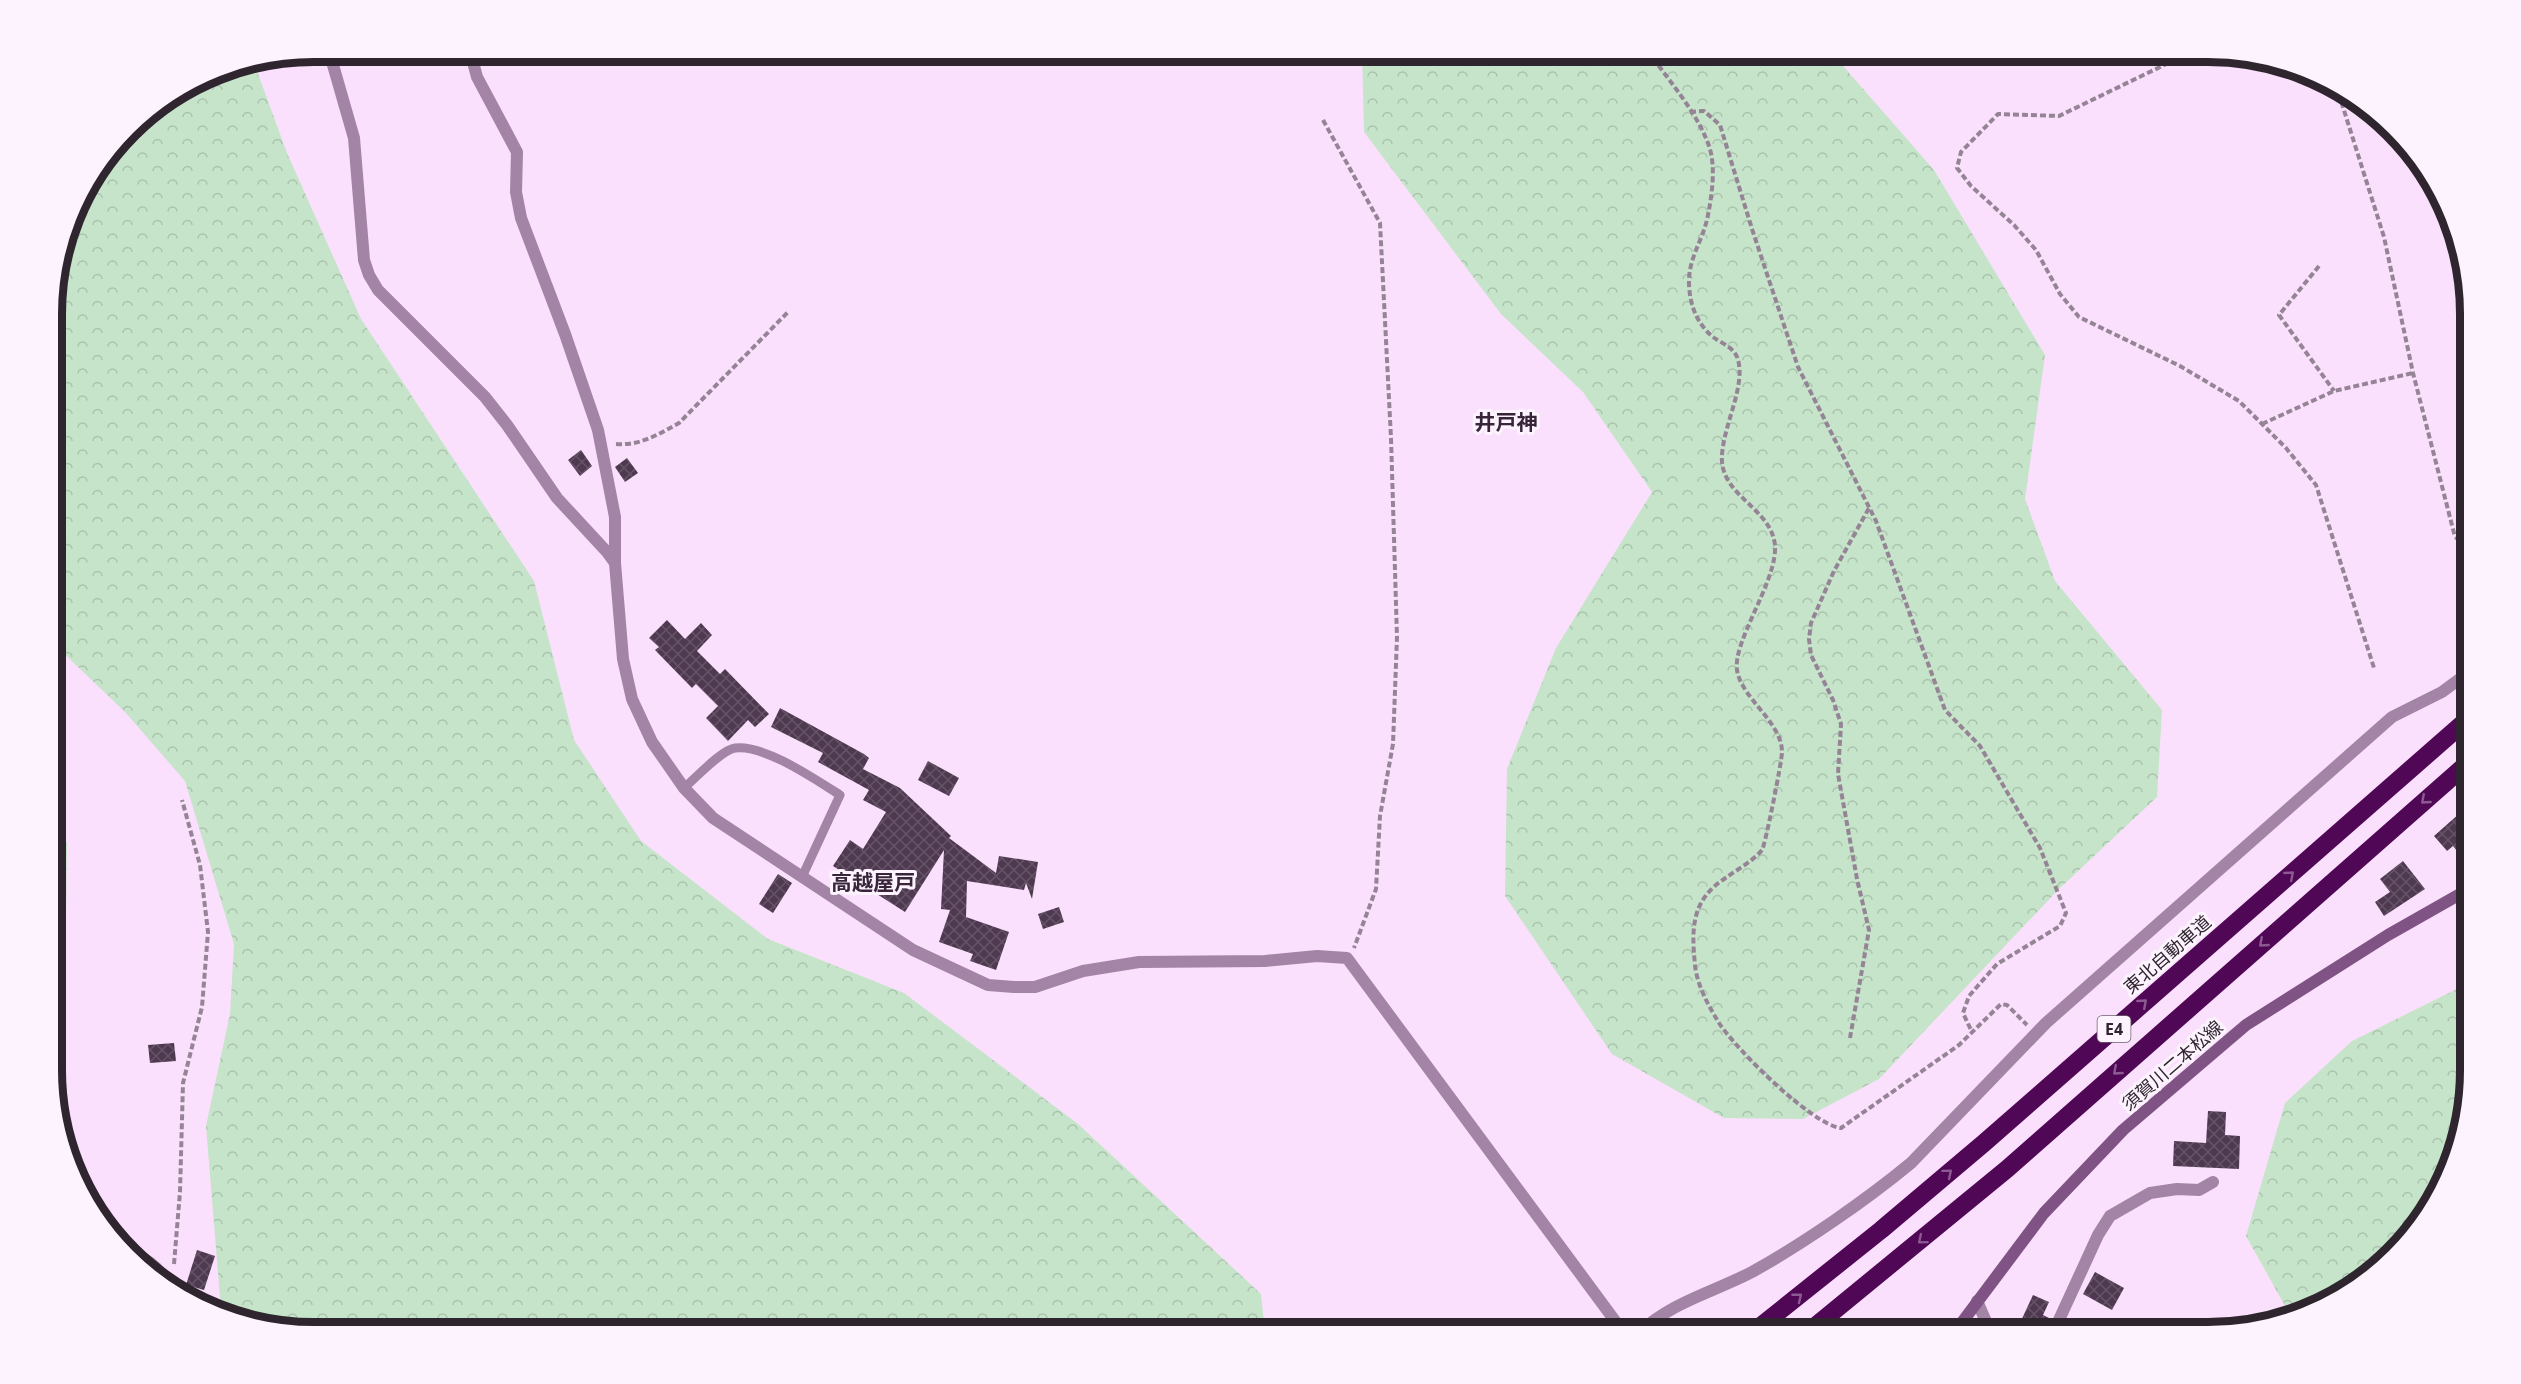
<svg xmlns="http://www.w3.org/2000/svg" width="2521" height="1384" font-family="'Open Sans','Noto Sans JP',sans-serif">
<defs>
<pattern id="forest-crowns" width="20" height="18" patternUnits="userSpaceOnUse" patternTransform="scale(1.5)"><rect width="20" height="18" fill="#c6e4c9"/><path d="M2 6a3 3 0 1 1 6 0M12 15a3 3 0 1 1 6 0" fill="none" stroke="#aac3ad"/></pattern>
<pattern id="building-cross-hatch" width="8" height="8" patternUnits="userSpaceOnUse" patternTransform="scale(1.5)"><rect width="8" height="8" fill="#4e3950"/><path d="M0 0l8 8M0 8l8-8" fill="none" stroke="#655467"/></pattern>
</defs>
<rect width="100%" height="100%" fill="#fae0fc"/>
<g fill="url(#forest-crowns)">
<path d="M1362,51H1830L1934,170L2045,355L2025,499L2055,581L2162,710L2157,797L2058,890L1879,1079L1803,1119L1724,1118L1612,1054L1505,896L1507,769L1556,648L1652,492L1583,392L1501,314L1364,132Z"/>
<path d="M254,63L287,153L361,319L534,581L574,740L641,841L768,939L904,993L1078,1124L1261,1294L1265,1333H313L246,1324L224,1315L220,1297L206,1126L230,1014L234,944L185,781L125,712L53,643V280L78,197L140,116L213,71Z"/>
<path d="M53,821L67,843L65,988L53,999Z"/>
<path d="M2469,983V1087L2435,1201L2393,1256L2339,1298L2289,1313L2246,1236L2285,1103L2352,1041Z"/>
</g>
<g fill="url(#building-cross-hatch)">
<path d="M581,450L592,466L580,476L568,460Z"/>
<path d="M627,458L638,473L625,482L615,467Z"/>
<path d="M667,620L685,639L701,623L712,635L697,651L720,674L725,669L769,714L755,727L748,720L728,741L706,718L718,706L696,684L692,688L655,650L659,647L649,638Z"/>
<path d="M780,708L864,754L869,758L863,769L900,788L951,836L949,838L996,873L999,856L1038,862L1032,899L1026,883L1024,890L967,881L966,917L1009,932L996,970L970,961L973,954L939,942L950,910L941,909L944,850L905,912L833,866L850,840L863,849L886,812L863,800L869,790L818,762L823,753L771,727Z"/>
<path d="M928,761L959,778L949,796L918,780Z"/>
<path d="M2469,805V840L2457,851L2453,846L2447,851L2434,836Z"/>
<path d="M2403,861L2425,889L2384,916L2375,902L2390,892L2380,879Z"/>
<path d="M778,874L792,883L773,913L759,904Z"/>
<path d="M1059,907L1064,922L1043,929L1038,914Z"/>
<path d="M174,1043L176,1061L150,1063L148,1045Z"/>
<path d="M2208,1111L2226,1112L2225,1135L2240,1136L2239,1169L2173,1166L2174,1141L2206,1143Z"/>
<path d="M197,1250L215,1256L204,1290L186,1285Z"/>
<path d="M2095,1272L2124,1288L2112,1310L2083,1294Z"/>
<path d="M2033,1295L2049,1302L2043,1315L2051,1319L2045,1333H2036L2019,1325Z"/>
<path d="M2066,1325L2083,1332H2062Z"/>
</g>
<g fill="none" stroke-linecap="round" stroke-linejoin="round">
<g stroke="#958396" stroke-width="4" stroke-dasharray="6 3" stroke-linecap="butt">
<path d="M1648,51C1669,81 1697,112 1709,146C1716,166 1712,195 1708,215C1704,238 1689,257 1689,281C1689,303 1696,323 1713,337C1721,343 1733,347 1737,357C1748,385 1720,430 1722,462C1725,499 1777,511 1775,551C1773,587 1733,642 1737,670C1741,698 1782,722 1782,752C1782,761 1765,846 1762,850C1753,861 1738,869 1727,877C1692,899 1691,926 1695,965C1697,985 1708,1005 1719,1023C1736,1049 1812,1125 1841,1128L1959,1045L2001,1004L2007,1005L2027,1025"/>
<path d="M2193,51L2059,116L1998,114L1961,152L1957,168L1971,186L2014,225L2036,250L2060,294L2079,317L2180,366L2239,401L2286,448L2316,485L2374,668"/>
<path d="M2336,85L2384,237L2413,373L2455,537L2469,547"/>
<path d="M1690,112L1704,111L1720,125L1752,229L1798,367L1876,521L1945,710L1980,746L2040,848L2066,913L2060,926L1997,964L1969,996L1963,1013L1972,1032"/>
<path d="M1323,120L1380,223L1391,438L1397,637L1393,744L1380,816L1376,889L1354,948"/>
<path d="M2319,266L2279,315L2334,391"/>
<path d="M2262,424L2334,391L2413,373"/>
<path d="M616,444C640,446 659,434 679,423L788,312"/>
<path d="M1850,1038L1869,930L1857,879L1838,774L1841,724L1833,700L1811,655L1809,639L1811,623L1834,571L1869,508"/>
<path d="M174,1264L180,1192L183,1083L202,1007L208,932L200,865L182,800"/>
</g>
<g stroke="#a384a6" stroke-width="9">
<path d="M684,788C696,778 721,750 735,748C764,744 816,780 840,795L802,877"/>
<path d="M135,1254C150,1257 167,1274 171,1287"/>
</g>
<g stroke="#a384a6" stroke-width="12">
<path d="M329,51L354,138L364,260L369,275L378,290L485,397L507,425L557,498L607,552L615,563L623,659L632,699L652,742L684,788L713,818L913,950L988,985L1014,987H1035L1083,971L1139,962L1265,961L1317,956L1347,958L1624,1333"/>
<path d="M470,51L477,77L517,152L516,192L521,218L565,334L598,430L615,517V563"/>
<path d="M1977,1301L1991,1333"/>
<path d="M1639,1333C1671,1302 1714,1292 1752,1272C1804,1243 1865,1201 1911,1163L2046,1023L2392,717L2442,692L2469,672"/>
<path d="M2053,1333L2098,1235L2110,1216L2150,1193L2177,1189L2199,1190L2213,1182"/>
</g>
<path stroke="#805385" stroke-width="12" d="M1954,1333L2044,1213L2123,1130L2246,1025L2388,935L2469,889"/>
<g stroke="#4f0756" stroke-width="18">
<path d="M1752,1333L1881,1230L1984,1143L2469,718"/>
<path d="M1807,1333L2007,1169L2469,762"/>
</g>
</g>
<defs><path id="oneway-chevron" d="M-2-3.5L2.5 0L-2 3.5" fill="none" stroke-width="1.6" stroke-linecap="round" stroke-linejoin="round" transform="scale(1.5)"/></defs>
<g stroke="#8c5a91">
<use href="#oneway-chevron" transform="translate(2425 800) rotate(139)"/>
<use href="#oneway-chevron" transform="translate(2290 875) rotate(-41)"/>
<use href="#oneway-chevron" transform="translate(2263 943) rotate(139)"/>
<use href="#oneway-chevron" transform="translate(2143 1003) rotate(-41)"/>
<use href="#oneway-chevron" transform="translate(2117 1071) rotate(139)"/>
<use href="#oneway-chevron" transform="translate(1948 1173) rotate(-40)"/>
<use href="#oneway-chevron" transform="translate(1922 1240) rotate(140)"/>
<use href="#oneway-chevron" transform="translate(1798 1297) rotate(-39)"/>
</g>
<g text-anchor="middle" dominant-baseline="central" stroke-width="6" stroke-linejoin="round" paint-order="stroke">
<rect fill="#fdf3fe" stroke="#6d636d" stroke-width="1.5" x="2097.5" y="1016" width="33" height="26" rx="4.5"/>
<g font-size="16" font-weight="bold" fill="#2f252f">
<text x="2114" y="1029">E4</text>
</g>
<g font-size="18" fill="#2f252f" stroke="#fdf3fe">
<text transform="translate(2167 954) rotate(-41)">東北自動車道</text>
<text transform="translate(2172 1065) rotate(-41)">須賀川二本松線</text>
</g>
<g font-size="21" font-weight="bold" fill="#38253a" stroke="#fdf3fe">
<text x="1506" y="422">井戸神</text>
<text x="873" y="882">高越屋戸</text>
</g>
</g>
<path d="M0 0H2521V1384H0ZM314 62H2208A252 252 0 0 1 2460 314V1070A252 252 0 0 1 2208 1322H314A252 252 0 0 1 62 1070V314A252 252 0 0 1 314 62Z" fill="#fdf3fe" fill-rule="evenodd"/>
<path fill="none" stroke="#2f252f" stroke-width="8" d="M314 62H2208A252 252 0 0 1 2460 314V1070A252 252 0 0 1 2208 1322H314A252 252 0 0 1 62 1070V314A252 252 0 0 1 314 62Z"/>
</svg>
